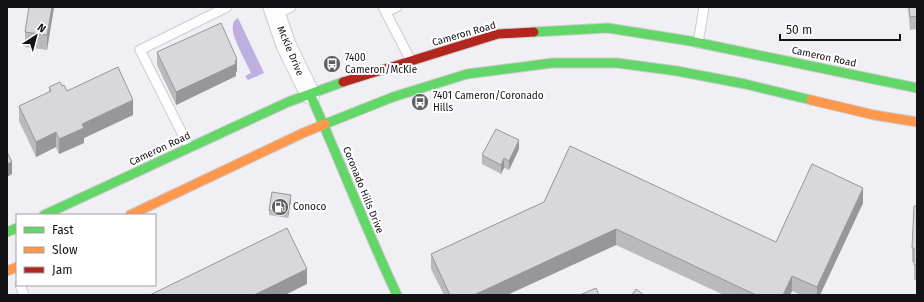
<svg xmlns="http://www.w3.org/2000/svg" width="924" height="302" font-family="'Fira Sans',sans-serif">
<rect width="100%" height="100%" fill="#f0eff4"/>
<path fill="#beafe1" d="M238,18L264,73L248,80L245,76L251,73C247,63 230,35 233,25C233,22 236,19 238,18Z"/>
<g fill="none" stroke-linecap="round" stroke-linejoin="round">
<defs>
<g id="lane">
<path d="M383,7L411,61"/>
<path d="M386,12L397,7"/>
<path d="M275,15L291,7"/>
<path d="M698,43L704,7"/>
<path d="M189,147L140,50L227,7"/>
<path d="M20,285L24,295"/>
</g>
<path id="street" d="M273,7L286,45L310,94"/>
<g id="fast">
<path d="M534,32L608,28L690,41L917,88"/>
<path d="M310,94C340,161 366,229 397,295"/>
<path d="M325,124L393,97L467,74L552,63H617L677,71L745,84L811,100"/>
<path d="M44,215L288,102L343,82"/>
<path d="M7,232L17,228"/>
</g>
<g id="slow">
<path d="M811,100L874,115L917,122"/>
<path d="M130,215L303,133L325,124"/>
<path d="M7,271L17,267"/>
</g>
<path id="jam" d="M343,82L498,34L534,32"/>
</defs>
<use href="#lane" stroke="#cdccd0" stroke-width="11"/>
<use href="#street" stroke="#cdccd0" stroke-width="21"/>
<use href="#fast" stroke="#cdccd0" stroke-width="11"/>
<use href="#slow" stroke="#cdccd0" stroke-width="11"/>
<use href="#jam" stroke="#cdccd0" stroke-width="11"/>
<use href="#lane" stroke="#fdfdfd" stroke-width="9"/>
<use href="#street" stroke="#fdfdfd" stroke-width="19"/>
<use href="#fast" stroke="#63d668" stroke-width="9"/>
<use href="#slow" stroke="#ff974d" stroke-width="9"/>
<use href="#jam" stroke="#b3261e" stroke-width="9"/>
</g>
<g fill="#bab9bc">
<path d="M54,7L47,50L25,47V32Z"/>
<path d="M908,7H917V29L910,30Z"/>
<path d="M157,52L237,72H236V76L176,105L157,65Z"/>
<path d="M62,86L67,91L133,115L84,138V143L59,154L56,147L36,157L19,121V106L49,92V87Z"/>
<path d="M519,149L509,170L504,168L501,174L482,164V155Z"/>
<path d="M291,200L288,218L269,215V210Z"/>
<path d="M544,202L776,242L863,203L820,295H801L792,291L790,295H724L616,245L507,295H444L431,269V254Z"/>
<path d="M917,206V280H914V262H912V248Z"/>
</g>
<g fill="#979699">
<path d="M52,7H54L47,50V35Z"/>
<path d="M237,59V72H236V76L176,105V92Z"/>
<path d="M133,100V115L84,138V143L59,154V139L82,124Z"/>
<path d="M56,132V147L36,157V142Z"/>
<path d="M519,140V149L509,170V161Z"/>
<path d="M504,158V168L501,174V165Z"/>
<path d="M12,162V174L7,177V164Z"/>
<path d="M863,188V203L820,295H817V287Z"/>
<path d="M291,195V200L288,218V213Z"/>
<path d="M616,229V245L507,295H474Z"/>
<path d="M307,269V284L285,295H254Z"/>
<path d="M792,276V291L790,295H783Z"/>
</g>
<g fill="#d8d7db" stroke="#979699">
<path d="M29,7H52L47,35L25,32Z"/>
<path d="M909,7H917V16L910,17Z"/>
<path d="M221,23L237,59L235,61L236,64L176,92L157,52Z"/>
<path d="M118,67L133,100L82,124L84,128L59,139L56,132L36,142L19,106L51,91L49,87L60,82L62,86L64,85L67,91Z"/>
<path d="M496,129L519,140L509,161L504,158L501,165L482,155Z"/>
<path d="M570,146L776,242L812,164L863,188L817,287L792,276L783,295H756L616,229L474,295H450L431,254L544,202Z"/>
<path d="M7,152L12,162L7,164Z"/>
<path d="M272,192L291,195L288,213L269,210Z"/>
<path d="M914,206H917V265H914V248H912Z"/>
<path d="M287,228L307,269L254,295H150Z"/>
<path d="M596,288L599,295H580Z"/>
<path d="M636,289L644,295H632Z"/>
</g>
<defs>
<symbol id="bus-disc" viewBox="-11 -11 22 22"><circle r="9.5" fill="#605f63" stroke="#fff"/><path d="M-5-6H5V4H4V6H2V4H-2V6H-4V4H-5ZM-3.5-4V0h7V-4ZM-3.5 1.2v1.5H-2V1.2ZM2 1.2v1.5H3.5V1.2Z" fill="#fff"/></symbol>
<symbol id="fuel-disc" viewBox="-11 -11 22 22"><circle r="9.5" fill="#605f63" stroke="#fff"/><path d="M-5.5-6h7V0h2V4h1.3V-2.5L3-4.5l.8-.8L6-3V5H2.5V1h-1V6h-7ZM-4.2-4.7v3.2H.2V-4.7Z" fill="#fff"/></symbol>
</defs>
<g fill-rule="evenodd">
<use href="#bus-disc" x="322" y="54" width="20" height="20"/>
<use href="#bus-disc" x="410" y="92" width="20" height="20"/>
<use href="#fuel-disc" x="270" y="197" width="20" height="20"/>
</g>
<g text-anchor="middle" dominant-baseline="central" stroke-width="4" stroke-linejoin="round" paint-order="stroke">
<g font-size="10" fill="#121115" stroke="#fff">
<text transform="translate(464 34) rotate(-16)">Cameron Road</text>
<text transform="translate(290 51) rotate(67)">McKie Drive</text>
<text transform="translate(824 57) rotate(12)">Cameron Road</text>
<text transform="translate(160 149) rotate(-25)">Cameron Road</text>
<text transform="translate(363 190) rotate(68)">Coronado Hills Drive</text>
</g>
<g font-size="10" fill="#121115" stroke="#fff" text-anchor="start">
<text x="345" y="58">7400<tspan x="345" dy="12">Cameron/McKie</tspan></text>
<text x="433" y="96">7401 Cameron/Coronado<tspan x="433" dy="12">Hills</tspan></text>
<text x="293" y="207">Conoco</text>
</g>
</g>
<rect width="924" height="302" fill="none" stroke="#121115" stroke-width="16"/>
<rect x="16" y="214" width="140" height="72" fill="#ffffff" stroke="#a0a0a1"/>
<rect x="24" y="227" width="20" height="6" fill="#63d668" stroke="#a0a0a1"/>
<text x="52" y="234" font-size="12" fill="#121115">Fast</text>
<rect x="24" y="247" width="20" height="6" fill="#ff974d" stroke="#a0a0a1"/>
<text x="52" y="254" font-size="12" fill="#121115">Slow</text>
<rect x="24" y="267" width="20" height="6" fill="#b3261e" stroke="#a0a0a1"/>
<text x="52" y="274" font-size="12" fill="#121115">Jam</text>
<g transform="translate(36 36) rotate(36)" stroke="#ffffff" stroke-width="3" paint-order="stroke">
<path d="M0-3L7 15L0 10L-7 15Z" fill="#121115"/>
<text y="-6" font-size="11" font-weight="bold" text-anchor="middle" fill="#121115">N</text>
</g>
<path d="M780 34v6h120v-6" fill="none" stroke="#121115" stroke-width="2"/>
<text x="786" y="34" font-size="12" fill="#121115" stroke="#ffffff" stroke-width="3" paint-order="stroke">50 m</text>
</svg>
